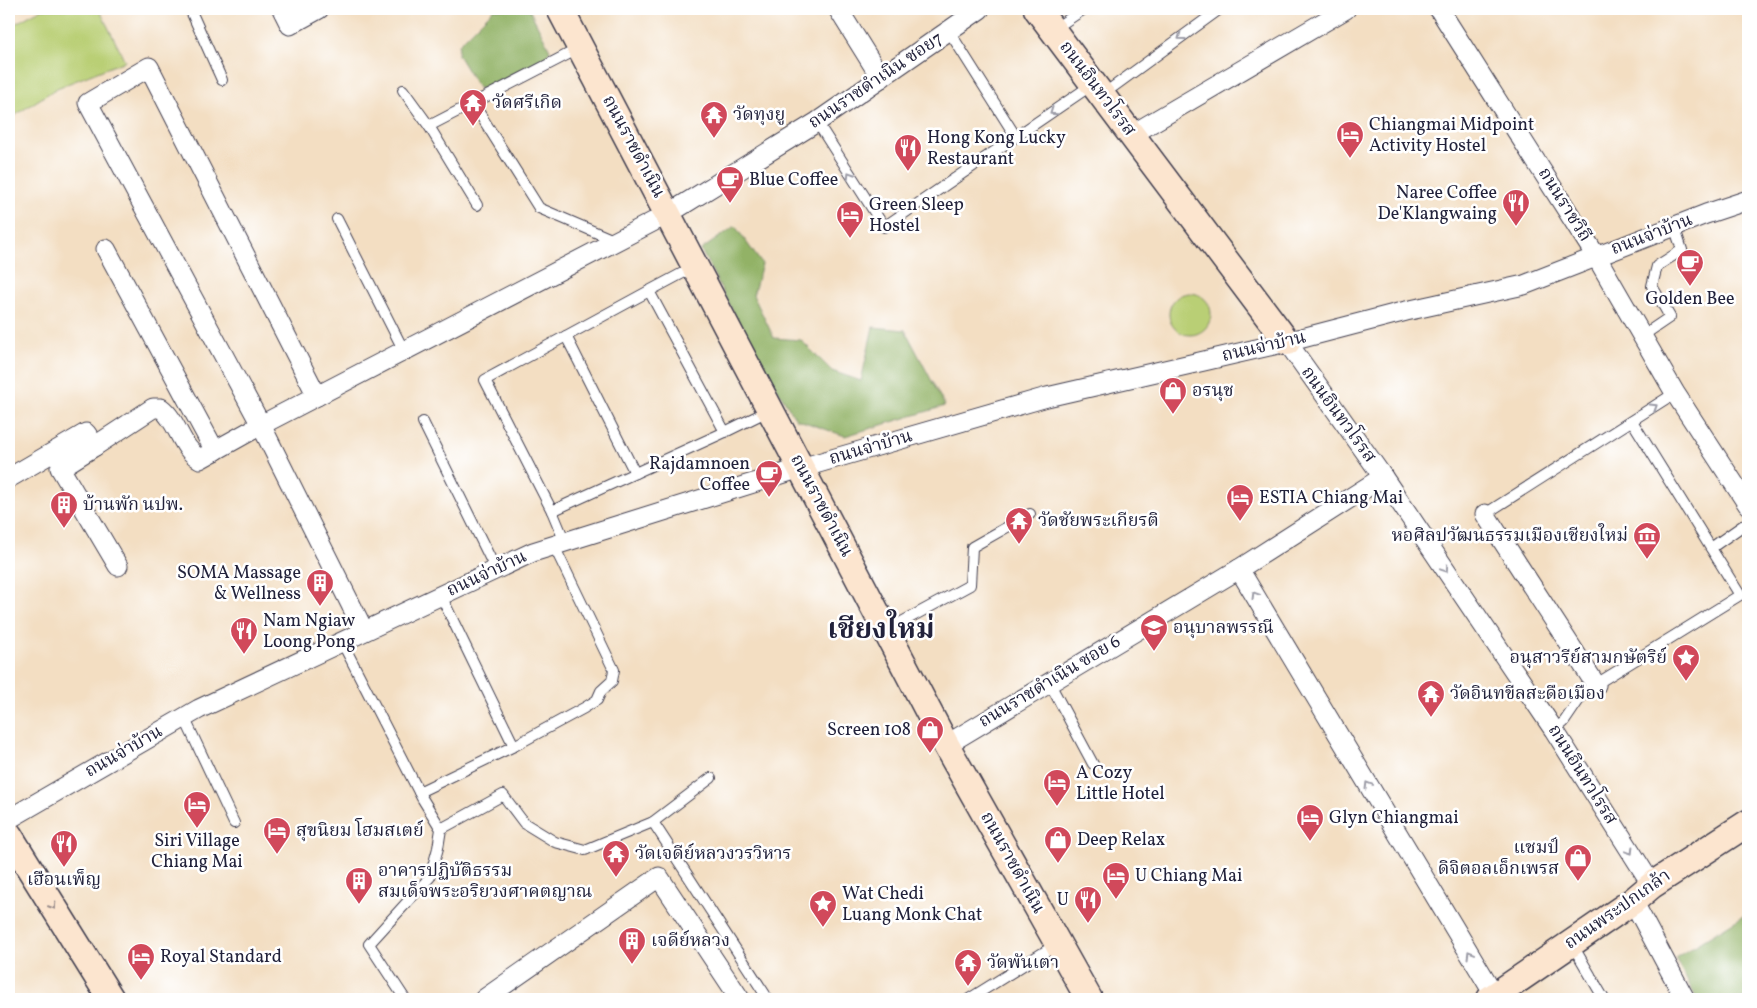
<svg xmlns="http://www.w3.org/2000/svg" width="1757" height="1008" font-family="Vollkorn,'Noto Serif Thai',serif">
<rect width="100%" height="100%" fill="#fff"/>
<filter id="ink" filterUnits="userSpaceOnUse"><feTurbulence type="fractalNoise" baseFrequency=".02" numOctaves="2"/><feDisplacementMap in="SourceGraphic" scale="10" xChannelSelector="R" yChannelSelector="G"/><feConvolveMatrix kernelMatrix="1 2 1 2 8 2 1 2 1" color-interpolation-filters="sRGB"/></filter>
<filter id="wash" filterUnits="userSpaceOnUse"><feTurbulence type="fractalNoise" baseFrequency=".0096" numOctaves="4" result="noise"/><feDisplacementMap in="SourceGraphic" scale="20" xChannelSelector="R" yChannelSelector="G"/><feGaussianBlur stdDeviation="1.12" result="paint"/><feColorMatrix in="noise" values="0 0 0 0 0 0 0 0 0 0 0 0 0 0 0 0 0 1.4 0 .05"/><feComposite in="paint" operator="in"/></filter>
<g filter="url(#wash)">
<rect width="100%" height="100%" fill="#f3dec2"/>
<g fill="#b9cf74" stroke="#6e7858">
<path d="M42,9H99L125,61L57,88L9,119V27Z"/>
<circle cx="1190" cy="314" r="21"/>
</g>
<g fill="#92b266" stroke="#5a6a50">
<path d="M494,9H529L550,50L545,59L487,89L478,88L458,55L459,44Z"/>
<path d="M735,226L762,264L753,295L774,338L801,340L832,371L861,381L873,327L905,330L945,406L845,436L796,419L755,354L701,250Z"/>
<path d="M1748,913V999H1697L1675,958Z"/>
</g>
</g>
<g filter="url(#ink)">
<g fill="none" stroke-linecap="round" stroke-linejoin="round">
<defs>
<g id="lane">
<path d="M190,9L222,80"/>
<path d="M1054,29L1084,9"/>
<path d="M949,31L1016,137"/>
<path d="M403,90L429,126L580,48"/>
<path d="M1102,95L1220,9"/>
<path d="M473,103L539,208L616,241"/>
<path d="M817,122L884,227L1093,84"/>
<path d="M429,126L477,205"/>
<path d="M337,219L404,351"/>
<path d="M694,267L649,291L725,432L770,410"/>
<path d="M649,291L485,380L552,511L725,432"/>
<path d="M566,336L635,473"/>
<path d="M1642,336L1670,317L1652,286L1657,266L1682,250L1674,226"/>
<path d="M423,422L496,570"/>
<path d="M552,511L565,542"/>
<path d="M1485,514L1675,393"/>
<path d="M1711,548L1748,522"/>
<path d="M441,596L514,746"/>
<path d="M887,630L970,585L972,547L1030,514"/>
<path d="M342,642L422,798L441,829L438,848L430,877L369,944L405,999"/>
<path d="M1049,682L1093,764"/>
<path d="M184,717L234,823"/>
<path d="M1554,730L1564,722L1585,691L1740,595L1632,421"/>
<path d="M419,792L514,746L584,708L597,700L601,691L612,681L614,670L554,546"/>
<path d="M653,822L768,999"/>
<path d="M441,829L503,795L524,823L555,842L585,850L653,822L711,778"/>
<path d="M1572,944L1604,999"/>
<path d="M969,999L1057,944"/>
</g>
<g id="street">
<path d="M282,9L290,25L319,9"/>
<path d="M838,9L881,78"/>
<path d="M1439,9L1596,256L1675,393L1748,505"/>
<path d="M1131,135L1346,9"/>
<path d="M106,249L215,451"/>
<path d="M1287,342L1383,477L1554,730L1652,885"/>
<path d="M317,396L149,67L88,103L261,425L364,631"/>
<path d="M95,446L60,468L118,566"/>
<path d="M9,478L86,433L95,446L153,408H161C178,421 181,449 200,459L261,425L668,214L817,122L980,9"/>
<path d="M1485,514L1596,685"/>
<path d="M1239,569L1495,996"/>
<path d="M946,745L1239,569L1383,477"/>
<path d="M9,819L199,709L533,552L801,468L1047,397L1287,342L1406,311L1524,285L1706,214L1748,200"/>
<path d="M1633,901L1685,999"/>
<path d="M484,999L659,877L740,999"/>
</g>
<g id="secondary">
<path d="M560,9L946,745L1089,999"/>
<path d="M1037,9L1287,342"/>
<path d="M9,835L111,999"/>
<path d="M1490,999L1633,901L1652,885L1748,823"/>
</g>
</defs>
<use href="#lane" stroke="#413e4f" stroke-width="12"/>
<use href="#street" stroke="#413e4f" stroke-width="21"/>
<use href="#secondary" stroke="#413e4f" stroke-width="29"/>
<use href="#lane" stroke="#fff" stroke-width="10"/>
<use href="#street" stroke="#fff" stroke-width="19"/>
<use href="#secondary" stroke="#fce5cf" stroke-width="26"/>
</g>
<defs><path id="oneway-chevron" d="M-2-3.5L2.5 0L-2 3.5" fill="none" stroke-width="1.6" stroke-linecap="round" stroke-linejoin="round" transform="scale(1.25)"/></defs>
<g stroke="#9c9ca7">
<use href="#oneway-chevron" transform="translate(1181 37) rotate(144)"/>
<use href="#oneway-chevron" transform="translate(1053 112) rotate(145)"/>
<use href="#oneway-chevron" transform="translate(850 175) rotate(-122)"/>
<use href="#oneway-chevron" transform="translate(1654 407) rotate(-32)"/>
<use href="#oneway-chevron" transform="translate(1445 569) rotate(56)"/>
<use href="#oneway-chevron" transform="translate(1255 595) rotate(-121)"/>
<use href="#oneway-chevron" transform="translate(1368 785) rotate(-121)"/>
<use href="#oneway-chevron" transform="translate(1630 851) rotate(58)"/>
<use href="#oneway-chevron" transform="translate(1470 954) rotate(-121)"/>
</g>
<use stroke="#9a8d8c" href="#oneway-chevron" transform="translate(53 906) rotate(58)"/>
</g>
<defs>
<symbol id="temple-pin" viewBox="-11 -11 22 30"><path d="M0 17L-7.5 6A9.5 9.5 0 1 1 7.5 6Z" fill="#d1495b" stroke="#fff"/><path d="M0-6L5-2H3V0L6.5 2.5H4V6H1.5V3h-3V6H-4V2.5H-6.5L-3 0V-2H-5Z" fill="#fff"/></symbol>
<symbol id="hotel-pin" viewBox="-11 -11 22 30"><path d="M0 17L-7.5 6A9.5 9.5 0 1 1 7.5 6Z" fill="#d1495b" stroke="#fff"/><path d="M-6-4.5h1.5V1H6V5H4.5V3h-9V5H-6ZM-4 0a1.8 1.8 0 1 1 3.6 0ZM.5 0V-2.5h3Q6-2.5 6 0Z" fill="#fff"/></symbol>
<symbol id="restaurant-pin" viewBox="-11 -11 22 30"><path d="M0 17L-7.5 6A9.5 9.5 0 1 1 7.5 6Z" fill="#d1495b" stroke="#fff"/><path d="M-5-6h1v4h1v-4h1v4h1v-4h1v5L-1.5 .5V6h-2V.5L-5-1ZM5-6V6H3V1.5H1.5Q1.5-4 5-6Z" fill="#fff"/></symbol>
<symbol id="cafe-pin" viewBox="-11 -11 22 30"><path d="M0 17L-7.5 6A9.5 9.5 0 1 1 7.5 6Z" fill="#d1495b" stroke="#fff"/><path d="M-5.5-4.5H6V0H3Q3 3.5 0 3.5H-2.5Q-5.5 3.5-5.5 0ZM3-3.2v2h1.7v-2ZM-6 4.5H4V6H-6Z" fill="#fff"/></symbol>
<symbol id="shop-pin" viewBox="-11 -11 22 30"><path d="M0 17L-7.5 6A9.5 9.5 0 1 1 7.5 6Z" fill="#d1495b" stroke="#fff"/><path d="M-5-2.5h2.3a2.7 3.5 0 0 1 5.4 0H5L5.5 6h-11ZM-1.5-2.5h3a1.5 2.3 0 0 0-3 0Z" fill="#fff"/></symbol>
<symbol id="building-pin" viewBox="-11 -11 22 30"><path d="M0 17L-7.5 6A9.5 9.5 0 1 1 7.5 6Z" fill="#d1495b" stroke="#fff"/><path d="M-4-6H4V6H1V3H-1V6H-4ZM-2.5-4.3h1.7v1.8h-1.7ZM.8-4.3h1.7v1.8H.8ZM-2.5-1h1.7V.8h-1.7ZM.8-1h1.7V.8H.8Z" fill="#fff"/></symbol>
<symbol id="museum-pin" viewBox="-11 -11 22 30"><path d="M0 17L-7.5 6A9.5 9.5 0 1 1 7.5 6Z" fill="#d1495b" stroke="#fff"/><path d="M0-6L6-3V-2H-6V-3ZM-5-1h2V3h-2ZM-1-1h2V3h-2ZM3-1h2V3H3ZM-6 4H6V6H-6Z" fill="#fff"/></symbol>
<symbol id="school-pin" viewBox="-11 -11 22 30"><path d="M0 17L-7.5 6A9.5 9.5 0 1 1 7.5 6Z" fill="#d1495b" stroke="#fff"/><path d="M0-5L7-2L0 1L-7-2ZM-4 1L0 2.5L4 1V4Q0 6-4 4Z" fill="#fff"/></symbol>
<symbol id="sight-pin" viewBox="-11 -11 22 30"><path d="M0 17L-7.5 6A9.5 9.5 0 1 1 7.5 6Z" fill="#d1495b" stroke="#fff"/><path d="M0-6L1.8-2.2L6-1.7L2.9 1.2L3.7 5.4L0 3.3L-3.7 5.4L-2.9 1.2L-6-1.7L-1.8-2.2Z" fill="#fff"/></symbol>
</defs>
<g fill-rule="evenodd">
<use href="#temple-pin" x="457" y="87" width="32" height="43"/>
<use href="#temple-pin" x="698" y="99" width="32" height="43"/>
<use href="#hotel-pin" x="1334" y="119" width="32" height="43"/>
<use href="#restaurant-pin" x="892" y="132" width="32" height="43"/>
<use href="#cafe-pin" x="714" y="164" width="32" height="43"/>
<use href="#restaurant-pin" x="1500" y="187" width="32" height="43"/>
<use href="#hotel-pin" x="834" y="199" width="32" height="43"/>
<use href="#cafe-pin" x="1674" y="247" width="32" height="43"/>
<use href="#shop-pin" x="1157" y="375" width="32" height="43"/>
<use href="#cafe-pin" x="753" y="458" width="32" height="43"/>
<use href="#hotel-pin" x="1224" y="482" width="32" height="43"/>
<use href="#building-pin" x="48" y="489" width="32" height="43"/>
<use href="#temple-pin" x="1003" y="505" width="32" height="43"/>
<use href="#museum-pin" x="1631" y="520" width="32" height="43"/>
<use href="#building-pin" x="304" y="567" width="32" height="43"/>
<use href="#school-pin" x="1138" y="612" width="32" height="43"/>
<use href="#restaurant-pin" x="228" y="615" width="32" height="43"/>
<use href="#sight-pin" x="1670" y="642" width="32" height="43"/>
<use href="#temple-pin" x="1415" y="678" width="32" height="43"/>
<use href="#shop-pin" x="914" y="714" width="32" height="43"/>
<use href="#hotel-pin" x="1041" y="767" width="32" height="43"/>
<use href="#hotel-pin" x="181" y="789" width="32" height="43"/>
<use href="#hotel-pin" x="1294" y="802" width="32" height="43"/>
<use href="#hotel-pin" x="261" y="815" width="32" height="43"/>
<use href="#shop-pin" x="1042" y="824" width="32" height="43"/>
<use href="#restaurant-pin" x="48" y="828" width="32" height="43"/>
<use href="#temple-pin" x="600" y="838" width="32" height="43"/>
<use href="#shop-pin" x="1562" y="842" width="32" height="43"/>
<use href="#hotel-pin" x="1100" y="860" width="32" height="43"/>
<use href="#building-pin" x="343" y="865" width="32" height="43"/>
<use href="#restaurant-pin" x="1072" y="884" width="32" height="43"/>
<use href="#sight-pin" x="807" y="888" width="32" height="43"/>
<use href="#building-pin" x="616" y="925" width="32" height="43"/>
<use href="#hotel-pin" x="125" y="941" width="32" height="43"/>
<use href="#temple-pin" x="952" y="947" width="32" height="43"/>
</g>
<g text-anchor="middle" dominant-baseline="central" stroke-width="5" stroke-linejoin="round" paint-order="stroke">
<g font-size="18" fill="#22223b" stroke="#fff">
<text transform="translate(876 81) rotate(-34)">ถนนราชดำเนิน ซอย7</text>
<text transform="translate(1097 89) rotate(53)">ถนนอินทวโรรส</text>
<text transform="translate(633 147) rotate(62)">ถนนราชดำเนิน</text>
<text transform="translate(1564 205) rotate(58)">ถนนราชวิถี</text>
<text transform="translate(1652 235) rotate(-21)">ถนนจ่าบ้าน</text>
<text transform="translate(1264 347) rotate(-13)">ถนนจ่าบ้าน</text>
<text transform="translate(1338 415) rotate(54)">ถนนอินทวโรรส</text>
<text transform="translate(871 448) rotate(-16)">ถนนจ่าบ้าน</text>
<text transform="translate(821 506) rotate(62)">ถนนราชดำเนิน</text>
<text transform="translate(487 574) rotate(-25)">ถนนจ่าบ้าน</text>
<text transform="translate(1050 682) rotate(-31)">ถนนราชดำเนิน ซอย 6</text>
<text transform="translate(124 752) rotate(-30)">ถนนจ่าบ้าน</text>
<text transform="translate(1582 775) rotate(58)">ถนนอินทวโรรส</text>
<text transform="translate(1012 863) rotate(61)">ถนนราชดำเนิน</text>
<text transform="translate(1618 910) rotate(-35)">ถนนพระปกเกล้า</text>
</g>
<g font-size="18" fill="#22223b" stroke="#fff" text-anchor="start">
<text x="492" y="103">วัดศรีเกิด</text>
<text x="733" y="115">วัดทุงยู</text>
<text x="1369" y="125">Chiangmai Midpoint<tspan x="1369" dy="21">Activity Hostel</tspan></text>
<text x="927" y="138">Hong Kong Lucky<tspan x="927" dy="21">Restaurant</tspan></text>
<text x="749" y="180">Blue Coffee</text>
<text x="1497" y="193" text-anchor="end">Naree Coffee<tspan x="1497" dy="21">De'Klangwaing</tspan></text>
<text x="869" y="205">Green Sleep<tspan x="869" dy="21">Hostel</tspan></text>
<text x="1690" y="299" text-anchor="middle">Golden Bee</text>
<text x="1192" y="391">อรนุช</text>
<text x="750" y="464" text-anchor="end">Rajdamnoen<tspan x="750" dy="21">Coffee</tspan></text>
<text x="1259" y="498">ESTIA Chiang Mai</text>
<text x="83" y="505">บ้านพัก นปพ.</text>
<text x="1038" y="521">วัดชัยพระเกียรติ</text>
<text x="1628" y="536" text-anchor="end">หอศิลปวัฒนธรรมเมืองเชียงใหม่</text>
<text x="301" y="573" text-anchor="end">SOMA Massage<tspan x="301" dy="21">&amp; Wellness</tspan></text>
<text x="263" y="621">Nam Ngiaw<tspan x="263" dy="21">Loong Pong</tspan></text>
<text x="1173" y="628">อนุบาลพรรณี</text>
<text x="1667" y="658" text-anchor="end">อนุสาวรีย์สามกษัตริย์</text>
<text x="1450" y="694">วัดอินทขีลสะดือเมือง</text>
<text x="911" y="730" text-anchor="end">Screen 108</text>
<text x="1076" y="773">A Cozy<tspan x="1076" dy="21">Little Hotel</tspan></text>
<text x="1329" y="818">Glyn Chiangmai</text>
<text x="296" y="831">สุขนิยม โฮมสเตย์</text>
<text x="1077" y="840">Deep Relax</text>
<text x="197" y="841" text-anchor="middle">Siri Village<tspan x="197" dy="21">Chiang Mai</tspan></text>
<text x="1559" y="848" text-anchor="end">แชมป์<tspan x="1559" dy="21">ดิจิตอลเอ็กเพรส</tspan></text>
<text x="635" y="854">วัดเจดีย์หลวงวรวิหาร</text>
<text x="378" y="871">อาคารปฏิบัติธรรม<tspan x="378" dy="21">สมเด็จพระอริยวงศาคตญาณ</tspan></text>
<text x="1135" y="876">U Chiang Mai</text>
<text x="64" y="880" text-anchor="middle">เฮือนเพ็ญ</text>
<text x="842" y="894">Wat Chedi<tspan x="842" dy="21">Luang Monk Chat</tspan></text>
<text x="1069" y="900" text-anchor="end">U</text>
<text x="651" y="941">เจดีย์หลวง</text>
<text x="160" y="957">Royal Standard</text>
<text x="987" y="963">วัดพันเตา</text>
</g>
<g font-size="28" font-weight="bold" fill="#22223b" stroke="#fff">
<text x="881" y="630">เชียงใหม่</text>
</g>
</g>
<rect width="1757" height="1008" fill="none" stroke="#fff" stroke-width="30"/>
</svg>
